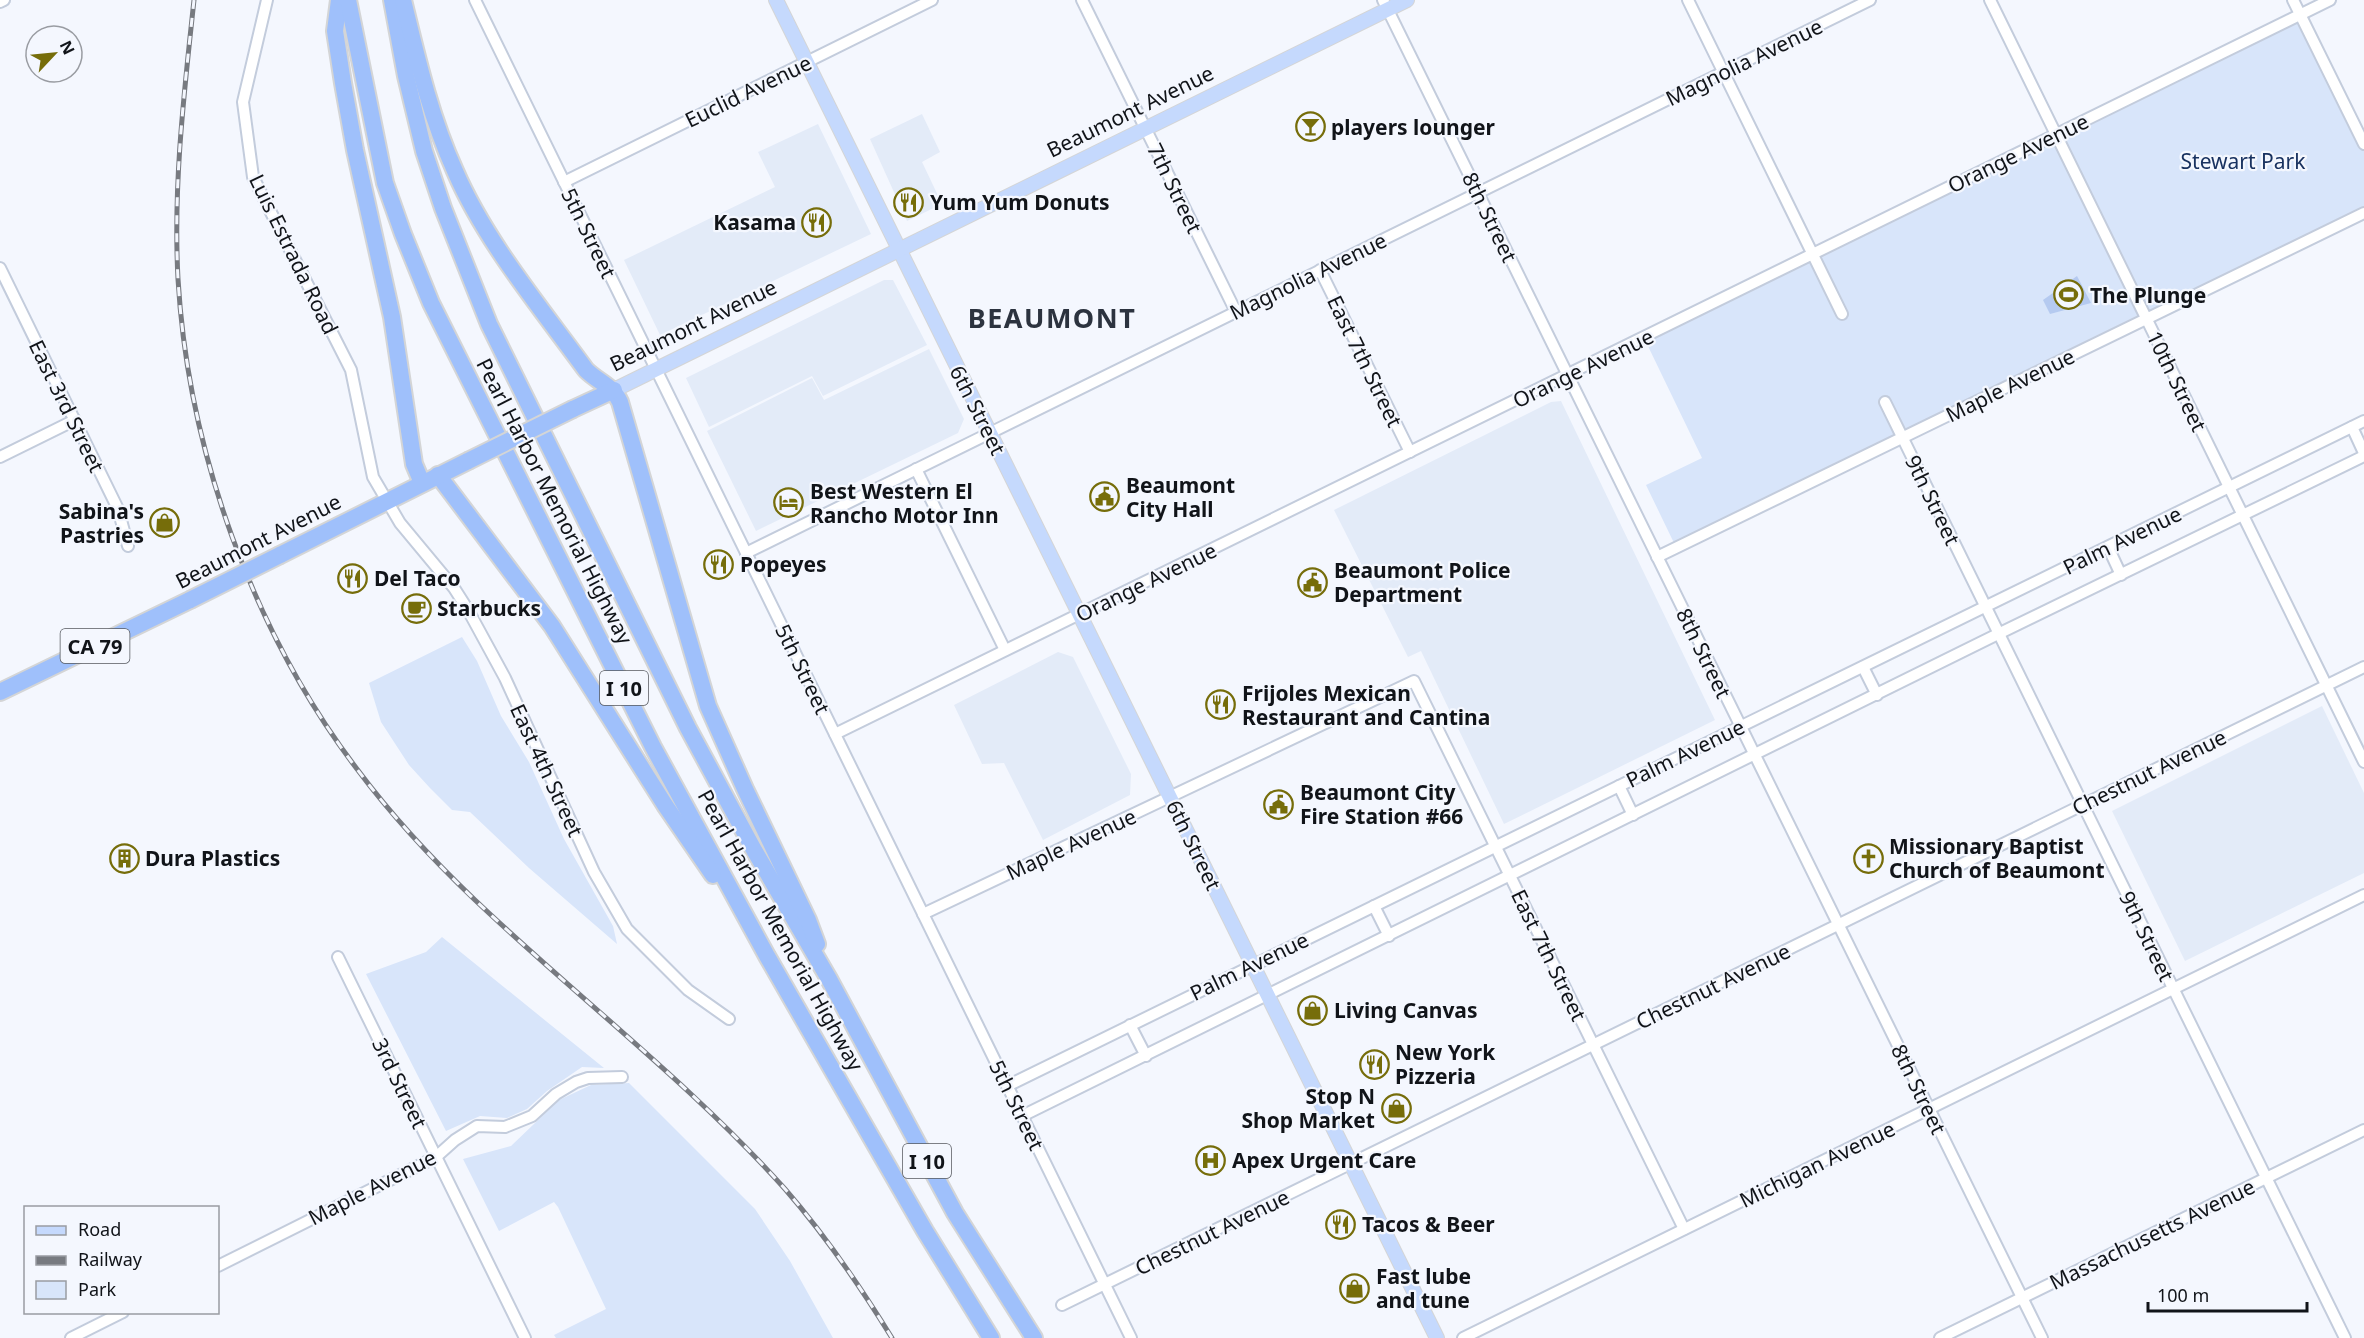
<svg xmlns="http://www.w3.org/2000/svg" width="2364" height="1338" font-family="'Noto Sans',sans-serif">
<rect width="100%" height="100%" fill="#f4f7fe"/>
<g fill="#e3ebf8">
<path d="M922,114L940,152L922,162L942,204L907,221L870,139Z"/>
<path d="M818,124L871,234L660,335L624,260L775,187L758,152Z"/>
<path d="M884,280H893L927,345L823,396L812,376L709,427L686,378Z"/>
<path d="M929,349L964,419L958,433L756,531L707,431L812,378L824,400Z"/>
<path d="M1561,401L1715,720L1504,824L1421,651L1408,657L1334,510L1551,402Z"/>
<path d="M1058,652L1073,657L1131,774L1130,795L1043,840L1004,763L982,764L954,705Z"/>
<path d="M2322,706L2364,793V873L2185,961L2112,811Z"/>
</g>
<g fill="#d8e5fa">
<path d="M2304,18L2364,139V215L1675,545L1646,485L1702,458L1646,342Z"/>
<path d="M462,637L477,661L501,716L529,762L564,839L613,926L617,944L529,868L470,812L452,810L430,788L409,765L381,722L369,683Z"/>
<path d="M442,937L604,1068L582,1067L547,1091L527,1109L507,1118L480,1116L446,1131L366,974L426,952Z"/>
<path d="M629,1083L755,1209L790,1261L833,1338H556L554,1335L606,1309L558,1207L554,1202L499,1231L463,1159L511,1146L559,1100L591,1085Z"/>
</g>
<path fill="#b5caf0" d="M2077,276L2091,303L2050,314L2043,300Z"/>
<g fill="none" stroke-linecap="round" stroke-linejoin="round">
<defs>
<g id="minor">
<path d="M267,0L243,102L253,177L351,370L373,477L400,523L454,588L468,610L505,678L594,872L627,929L688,990L729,1019"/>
<path d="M475,0L1131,1338"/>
<path d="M1082,0L1236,312"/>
<path d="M1383,0L2042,1338"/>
<path d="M1688,0L1842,314"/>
<path d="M1990,0L2364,762"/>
<path d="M2293,0L2364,144"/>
<path d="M0,2L4,0"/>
<path d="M564,182L932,0"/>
<path d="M0,268L118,509L128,546"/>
<path d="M1320,270L1410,452"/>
<path d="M1885,402L2345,1338"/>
<path d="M2352,427L2364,453"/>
<path d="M0,457L75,420"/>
<path d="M916,469L1005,650"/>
<path d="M2108,547L2121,575"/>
<path d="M746,553L1870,0"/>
<path d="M1657,557L2364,213"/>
<path d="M1863,667L1877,695"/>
<path d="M835,734L2330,0"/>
<path d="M1619,786L1633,815"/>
<path d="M1374,906L1389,936"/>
<path d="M923,914L1414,681L1684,1229"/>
<path d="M338,957L525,1338"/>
<path d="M1130,1025L1146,1056"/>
<path d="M1007,1086L2364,421"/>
<path d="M1022,1116L1998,634L2364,456"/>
<path d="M218,1266L436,1157L455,1140L477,1126L505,1127L532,1116L556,1094L576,1082L588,1078L622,1077"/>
<path d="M1062,1305L2364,667"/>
<path d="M71,1338L123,1312"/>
<path d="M1463,1338L2364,895"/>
<path d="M1940,1338L2364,1130"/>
</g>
<g id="major">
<path d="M776,0L1437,1338"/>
<path d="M614,390L1407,0"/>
</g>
<g id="highway">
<path d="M339,0L335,31L343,83L355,150L392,317L414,464L422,483"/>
<path d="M348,0L385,183L403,234L431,303L653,747L767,956L925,1231L991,1338"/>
<path d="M392,0L406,76L424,151L443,208L489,324L688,728L754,850L829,979L955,1213L1034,1338"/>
<path d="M403,0C417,58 430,116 455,171C485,241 541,308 586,370C598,382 613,386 620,402L708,706L745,789L808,920L817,944"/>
<path d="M573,409L614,390"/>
<path d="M438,475L552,626L665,805L713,875"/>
<path d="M280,555L468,461"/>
<path d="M0,692L190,600"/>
</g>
</defs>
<use href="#minor" stroke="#c3ccdc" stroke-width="14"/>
<use href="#major" stroke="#d4d5d6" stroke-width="16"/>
<use href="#highway" stroke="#d4d5d6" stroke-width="20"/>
<use href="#minor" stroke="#fff" stroke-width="10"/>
<use href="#major" stroke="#c5d9fd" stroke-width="14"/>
<use href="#highway" stroke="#9fc0fb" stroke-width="16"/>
<defs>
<path id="rail" d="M194,0C184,93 173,186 178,279C188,451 253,632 357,769C392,816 432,859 475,900C577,997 690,1083 785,1189C825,1235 860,1286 892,1338"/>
</defs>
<use href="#rail" stroke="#777a80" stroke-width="5"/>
<use href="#rail" stroke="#f4f7fe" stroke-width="3" stroke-dasharray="9" stroke-linecap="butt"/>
<defs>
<g id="highway-bridge">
<path d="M468,461L573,409"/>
<path d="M190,600L280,555"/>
</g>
</defs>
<use href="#highway-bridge" stroke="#d4d5d6" stroke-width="20" stroke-linecap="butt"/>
<use href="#highway-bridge" stroke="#9fc0fb" stroke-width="16"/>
</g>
<defs>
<symbol id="bar-ring" viewBox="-11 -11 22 22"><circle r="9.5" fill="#f4f7fe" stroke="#766d0a" stroke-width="1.5"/><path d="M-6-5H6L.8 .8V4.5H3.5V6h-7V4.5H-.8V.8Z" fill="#766d0a"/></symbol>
<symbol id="restaurant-ring" viewBox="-11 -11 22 22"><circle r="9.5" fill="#f4f7fe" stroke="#766d0a" stroke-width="1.5"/><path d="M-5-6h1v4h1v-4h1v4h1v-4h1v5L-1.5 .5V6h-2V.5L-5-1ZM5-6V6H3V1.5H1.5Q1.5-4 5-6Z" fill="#766d0a"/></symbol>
<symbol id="stadium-ring" viewBox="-11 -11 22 22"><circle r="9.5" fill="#f4f7fe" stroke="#766d0a" stroke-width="1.5"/><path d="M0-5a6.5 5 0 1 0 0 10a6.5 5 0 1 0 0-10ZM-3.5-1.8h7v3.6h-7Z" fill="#766d0a"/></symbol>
<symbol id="civic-ring" viewBox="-11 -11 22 22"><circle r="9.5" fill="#f4f7fe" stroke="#766d0a" stroke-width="1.5"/><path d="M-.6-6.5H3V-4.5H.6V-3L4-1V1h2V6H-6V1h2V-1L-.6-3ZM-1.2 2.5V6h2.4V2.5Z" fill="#766d0a"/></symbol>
<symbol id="hotel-ring" viewBox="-11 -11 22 22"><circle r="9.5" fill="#f4f7fe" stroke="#766d0a" stroke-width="1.5"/><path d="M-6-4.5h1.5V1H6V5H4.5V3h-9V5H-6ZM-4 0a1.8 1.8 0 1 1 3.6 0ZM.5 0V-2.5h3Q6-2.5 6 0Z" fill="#766d0a"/></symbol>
<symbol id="shop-ring" viewBox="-11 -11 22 22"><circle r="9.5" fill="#f4f7fe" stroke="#766d0a" stroke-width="1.5"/><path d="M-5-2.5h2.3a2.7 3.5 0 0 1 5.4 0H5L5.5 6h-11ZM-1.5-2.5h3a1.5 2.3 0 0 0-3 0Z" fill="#766d0a"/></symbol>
<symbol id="cafe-ring" viewBox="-11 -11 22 22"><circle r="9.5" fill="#f4f7fe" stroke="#766d0a" stroke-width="1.5"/><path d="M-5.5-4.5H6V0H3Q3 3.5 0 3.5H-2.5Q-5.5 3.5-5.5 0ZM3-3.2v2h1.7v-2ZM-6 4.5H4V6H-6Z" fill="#766d0a"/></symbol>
<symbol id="building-ring" viewBox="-11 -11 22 22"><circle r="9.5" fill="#f4f7fe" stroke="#766d0a" stroke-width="1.5"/><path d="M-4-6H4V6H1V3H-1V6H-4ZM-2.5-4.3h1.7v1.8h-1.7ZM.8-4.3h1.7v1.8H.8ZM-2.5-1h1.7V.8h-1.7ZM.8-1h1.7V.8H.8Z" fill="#766d0a"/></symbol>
<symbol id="church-ring" viewBox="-11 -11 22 22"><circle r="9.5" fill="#f4f7fe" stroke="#766d0a" stroke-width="1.5"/><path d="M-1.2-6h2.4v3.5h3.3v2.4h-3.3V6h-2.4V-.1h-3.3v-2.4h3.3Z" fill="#766d0a"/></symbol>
<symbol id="hospital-ring" viewBox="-11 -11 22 22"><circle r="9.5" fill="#f4f7fe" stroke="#766d0a" stroke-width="1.5"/><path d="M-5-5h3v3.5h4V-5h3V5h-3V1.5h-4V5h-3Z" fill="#766d0a"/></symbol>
</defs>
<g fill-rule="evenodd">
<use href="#bar-ring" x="1294" y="110" width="33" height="33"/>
<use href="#restaurant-ring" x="892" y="186" width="33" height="33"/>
<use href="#restaurant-ring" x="800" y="206" width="33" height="33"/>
<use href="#stadium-ring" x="2052" y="278" width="33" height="33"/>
<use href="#civic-ring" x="1088" y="480" width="33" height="33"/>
<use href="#hotel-ring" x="772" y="486" width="33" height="33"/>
<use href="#shop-ring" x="148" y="506" width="33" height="33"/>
<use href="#restaurant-ring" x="702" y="548" width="33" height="33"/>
<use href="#restaurant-ring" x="336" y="562" width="33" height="33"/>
<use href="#civic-ring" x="1296" y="566" width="33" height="33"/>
<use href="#cafe-ring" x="400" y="592" width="33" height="33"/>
<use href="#restaurant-ring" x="1204" y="688" width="33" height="33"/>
<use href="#civic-ring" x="1262" y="788" width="33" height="33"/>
<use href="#building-ring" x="108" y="842" width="33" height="33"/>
<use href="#church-ring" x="1852" y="842" width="33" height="33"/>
<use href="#shop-ring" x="1296" y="994" width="33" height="33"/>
<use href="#restaurant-ring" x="1358" y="1048" width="33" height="33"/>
<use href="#shop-ring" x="1380" y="1092" width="33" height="33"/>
<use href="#hospital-ring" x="1194" y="1144" width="33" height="33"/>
<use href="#restaurant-ring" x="1324" y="1208" width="33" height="33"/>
<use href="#shop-ring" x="1338" y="1272" width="33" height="33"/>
</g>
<g text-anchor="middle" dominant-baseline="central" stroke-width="4.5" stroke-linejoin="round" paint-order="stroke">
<g fill="#f4f7fe" stroke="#55585e" stroke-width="1.5">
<rect x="60.5" y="629" width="69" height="34" rx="4.5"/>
<rect x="600" y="671" width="48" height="34" rx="4.5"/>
<rect x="903" y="1144" width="48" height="34" rx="4.5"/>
</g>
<g font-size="20" font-weight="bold" fill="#111419">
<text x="95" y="646">CA 79</text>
<text x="624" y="688">I 10</text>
<text x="927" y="1161">I 10</text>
</g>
<g font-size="21" fill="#111419" stroke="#f4f7fe">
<text transform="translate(1744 62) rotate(-26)">Magnolia Avenue</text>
<text transform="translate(748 91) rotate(-26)">Euclid Avenue</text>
<text transform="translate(1130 111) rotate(-26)">Beaumont Avenue</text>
<text transform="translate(2018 153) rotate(-26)">Orange Avenue</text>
<text transform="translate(1175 188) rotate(64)">7th Street</text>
<text transform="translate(1490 217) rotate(64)">8th Street</text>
<text transform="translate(589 233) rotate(64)">5th Street</text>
<text transform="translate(294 254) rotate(64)">Luis Estrada Road</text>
<text transform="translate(1308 276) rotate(-26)">Magnolia Avenue</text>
<text transform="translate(693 325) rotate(-26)">Beaumont Avenue</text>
<text transform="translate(1365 361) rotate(64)">East 7th Street</text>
<text transform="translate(1583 368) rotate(-26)">Orange Avenue</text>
<text transform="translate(2177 381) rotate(64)">10th Street</text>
<text transform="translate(2010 385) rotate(-26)">Maple Avenue</text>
<text transform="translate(67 406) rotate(64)">East 3rd Street</text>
<text transform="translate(978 410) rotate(63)">6th Street</text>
<text transform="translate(1933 500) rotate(64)">9th Street</text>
<text transform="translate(555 501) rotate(63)">Pearl Harbor Memorial Highway</text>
<text transform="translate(2122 540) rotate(-26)">Palm Avenue</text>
<text transform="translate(258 541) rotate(-27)">Beaumont Avenue</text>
<text transform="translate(1146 582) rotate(-26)">Orange Avenue</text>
<text transform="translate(1704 653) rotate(64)">8th Street</text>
<text transform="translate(803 669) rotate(64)">5th Street</text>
<text transform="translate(1685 753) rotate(-26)">Palm Avenue</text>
<text transform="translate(547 770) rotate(65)">East 4th Street</text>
<text transform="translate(2149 772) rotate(-26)">Chestnut Avenue</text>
<text transform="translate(1071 844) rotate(-25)">Maple Avenue</text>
<text transform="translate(1194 845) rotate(64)">6th Street</text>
<text transform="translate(781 930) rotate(61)">Pearl Harbor Memorial Highway</text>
<text transform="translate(2147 936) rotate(64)">9th Street</text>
<text transform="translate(1549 955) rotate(64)">East 7th Street</text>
<text transform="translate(1249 966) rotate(-26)">Palm Avenue</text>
<text transform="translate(1713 986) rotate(-26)">Chestnut Avenue</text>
<text transform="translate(400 1083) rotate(64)">3rd Street</text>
<text transform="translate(1919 1089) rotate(64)">8th Street</text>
<text transform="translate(1017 1105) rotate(64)">5th Street</text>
<text transform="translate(1817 1164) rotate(-26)">Michigan Avenue</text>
<text transform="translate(372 1187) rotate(-27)">Maple Avenue</text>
<text transform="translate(1212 1232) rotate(-26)">Chestnut Avenue</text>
<text transform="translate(2152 1234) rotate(-26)">Massachusetts Avenue</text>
</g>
<g font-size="21" font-weight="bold" fill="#111419" stroke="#f4f7fe" text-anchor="start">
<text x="1331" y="127">players lounger</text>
<text x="930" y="202">Yum Yum Donuts</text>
<text x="796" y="222" text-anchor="end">Kasama</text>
<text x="2090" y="295">The Plunge</text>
<text x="1126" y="485">Beaumont<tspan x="1126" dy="24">City Hall</tspan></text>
<text x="810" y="491">Best Western El<tspan x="810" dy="24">Rancho Motor Inn</tspan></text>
<text x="144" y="511" text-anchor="end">Sabina's<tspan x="144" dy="24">Pastries</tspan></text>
<text x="740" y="564">Popeyes</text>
<text x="1334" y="570">Beaumont Police<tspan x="1334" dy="24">Department</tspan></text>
<text x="374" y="578">Del Taco</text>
<text x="437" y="608">Starbucks</text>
<text x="1242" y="693">Frijoles Mexican<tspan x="1242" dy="24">Restaurant and Cantina</tspan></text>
<text x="1300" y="792">Beaumont City<tspan x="1300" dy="24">Fire Station #66</tspan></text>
<text x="1889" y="846">Missionary Baptist<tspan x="1889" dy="24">Church of Beaumont</tspan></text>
<text x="145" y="858">Dura Plastics</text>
<text x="1334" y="1010">Living Canvas</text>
<text x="1395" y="1052">New York<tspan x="1395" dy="24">Pizzeria</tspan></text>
<text x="1375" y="1096" text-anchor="end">Stop N<tspan x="1375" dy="24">Shop Market</tspan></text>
<text x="1232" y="1160">Apex Urgent Care</text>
<text x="1362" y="1224">Tacos &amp; Beer</text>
<text x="1376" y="1276">Fast lube<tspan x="1376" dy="24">and tune</tspan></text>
</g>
<g font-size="21" fill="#193260" stroke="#f4f7fe">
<text x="2243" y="161">Stewart Park</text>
</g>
<g font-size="27" font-weight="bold" letter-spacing="1.5" fill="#2c333f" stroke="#f4f7fe">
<text x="1052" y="317">BEAUMONT</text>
</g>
</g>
<rect x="24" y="1206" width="195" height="108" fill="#f4f7fe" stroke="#999ca2" stroke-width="1.5"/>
<rect x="36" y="1226" width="30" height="9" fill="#c5d9fd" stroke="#999ca2" stroke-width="1.5"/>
<text x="78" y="1236" font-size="18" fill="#111419">Road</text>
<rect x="36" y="1256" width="30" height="9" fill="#777a80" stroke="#999ca2" stroke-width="1.5"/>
<text x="78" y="1266" font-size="18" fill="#111419">Railway</text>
<rect x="36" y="1281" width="30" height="18" fill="#d8e5fa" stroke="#999ca2" stroke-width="1.5"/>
<text x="78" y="1296" font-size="18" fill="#111419">Park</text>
<g transform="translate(54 54) rotate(64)"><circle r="28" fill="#f4f7fe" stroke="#999ca2" stroke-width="1.5"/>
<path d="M0-4.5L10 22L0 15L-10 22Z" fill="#766d0a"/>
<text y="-9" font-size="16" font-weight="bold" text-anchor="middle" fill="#111419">N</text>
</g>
<path d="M2148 1302v9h159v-9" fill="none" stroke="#111419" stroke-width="3"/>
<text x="2157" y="1302" font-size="18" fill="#111419" stroke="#f4f7fe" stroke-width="4.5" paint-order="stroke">100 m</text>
</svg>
